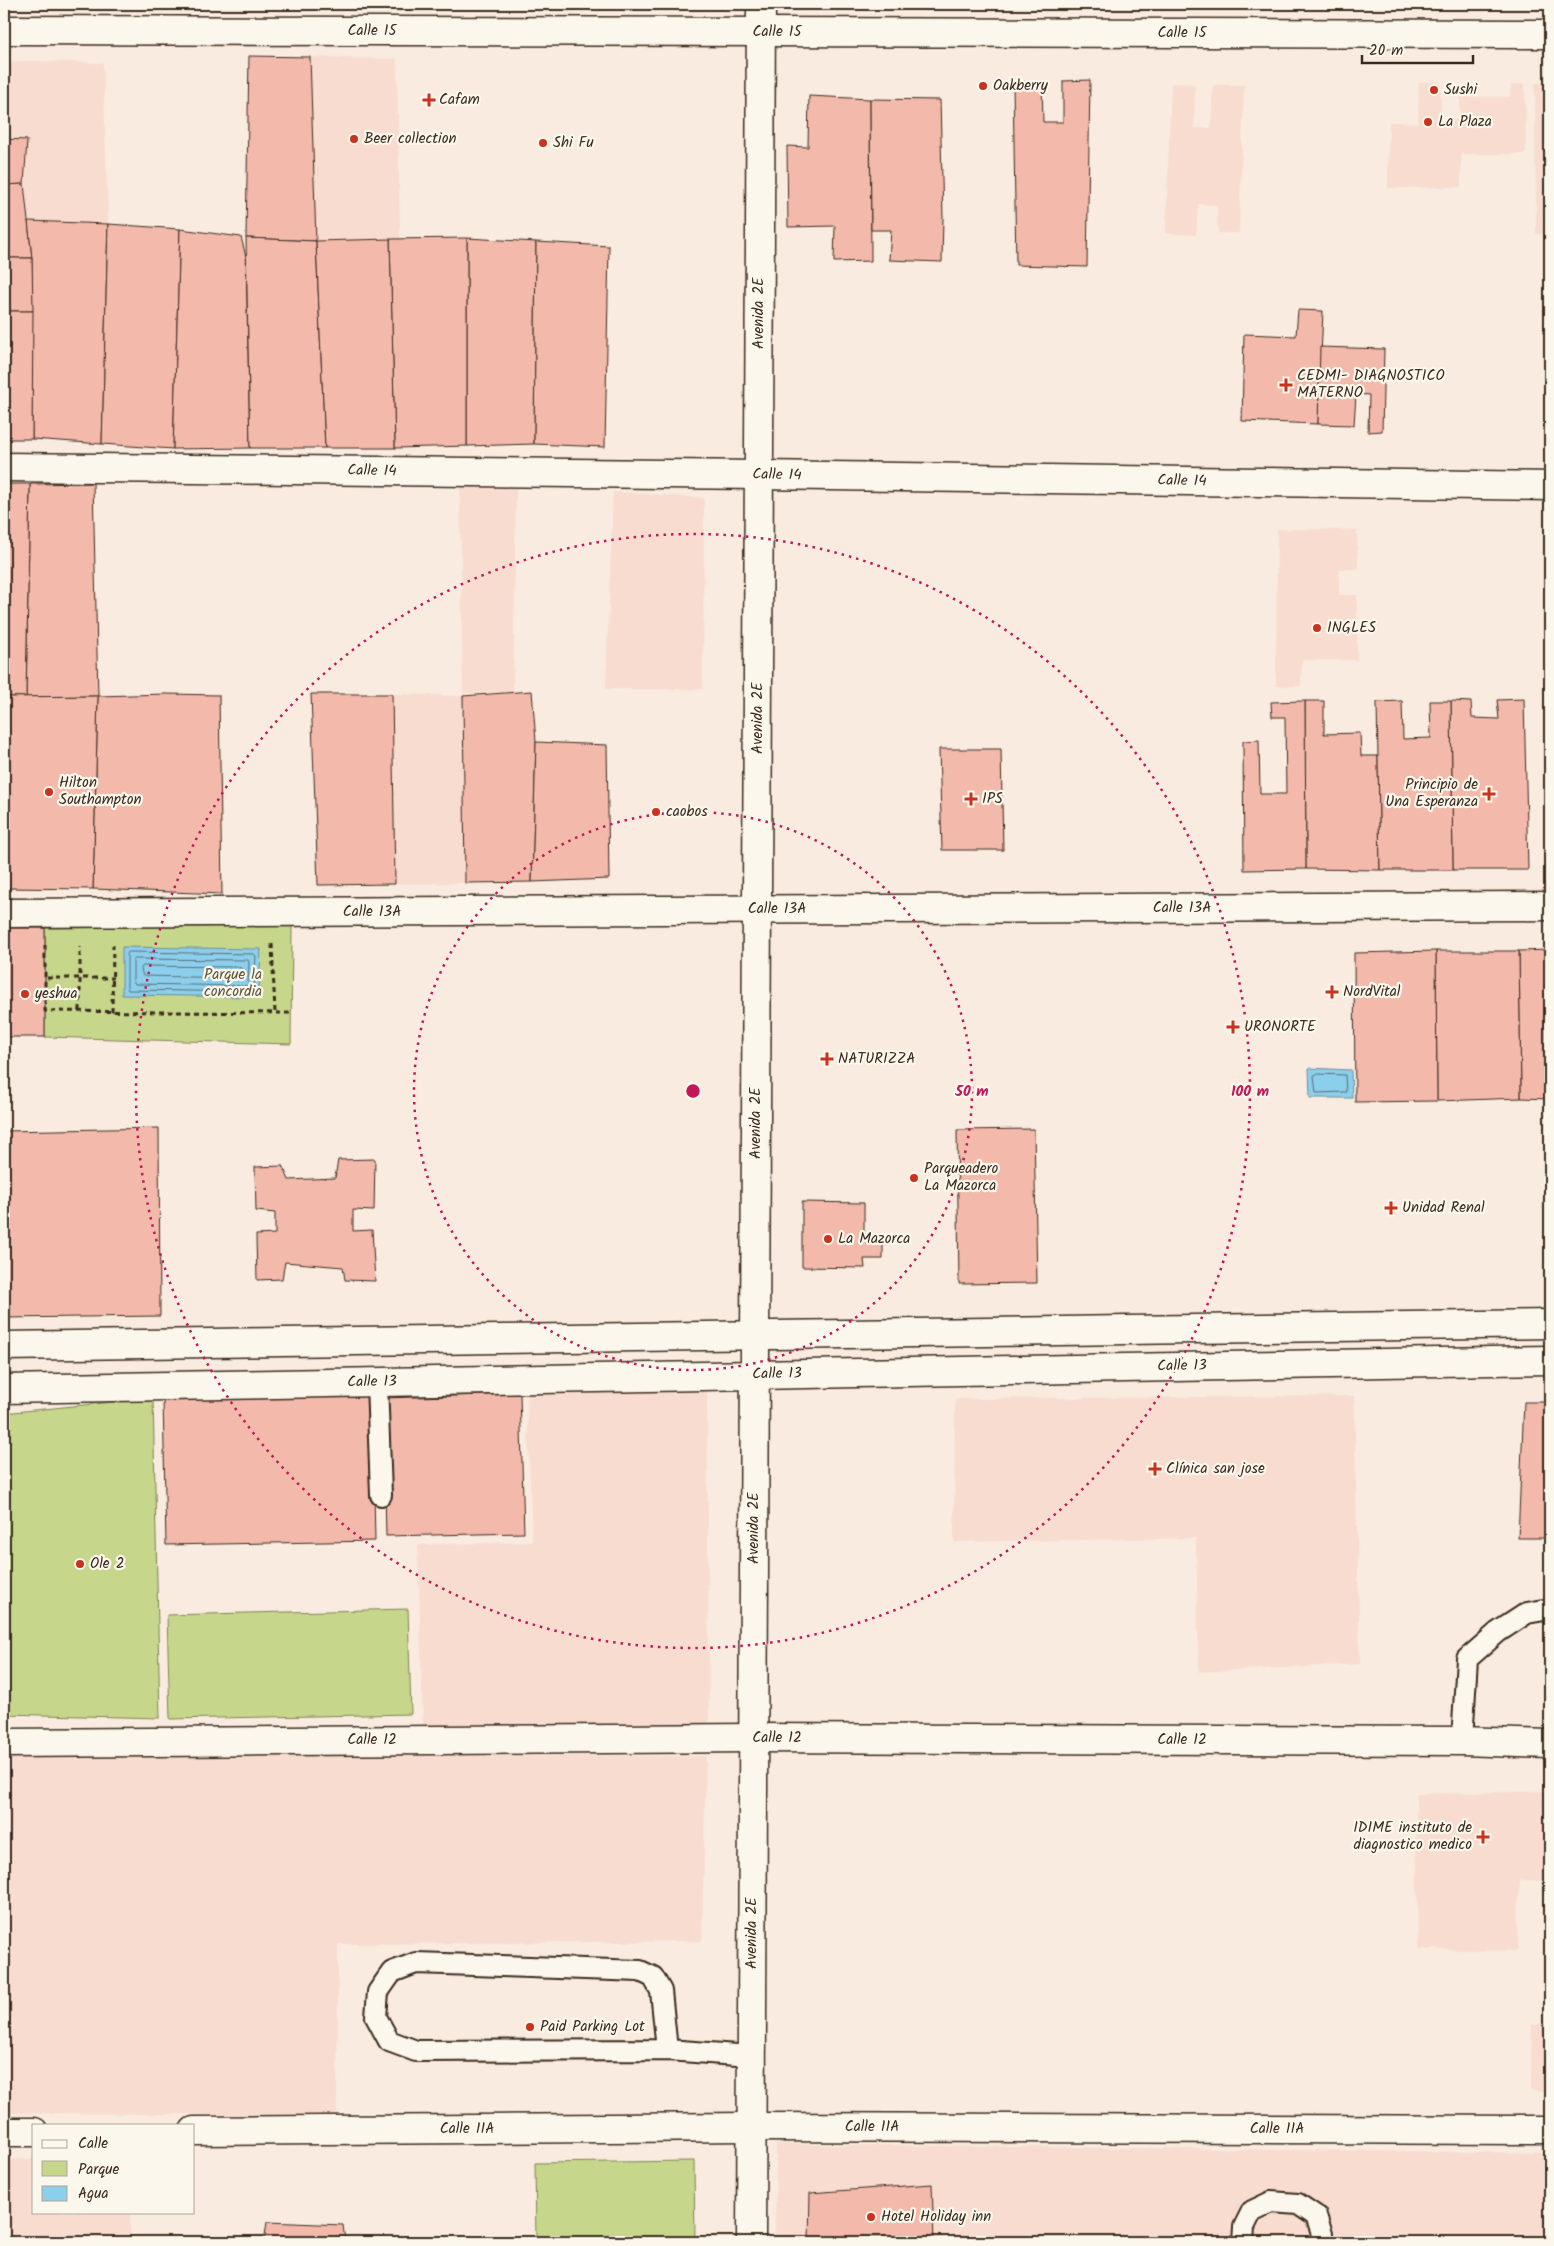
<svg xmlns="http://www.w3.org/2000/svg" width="1554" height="2246" font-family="Kalam,sans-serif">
<rect width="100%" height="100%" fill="#f9ebdf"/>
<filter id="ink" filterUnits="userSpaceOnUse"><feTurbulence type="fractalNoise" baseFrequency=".02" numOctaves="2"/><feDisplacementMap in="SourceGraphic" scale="10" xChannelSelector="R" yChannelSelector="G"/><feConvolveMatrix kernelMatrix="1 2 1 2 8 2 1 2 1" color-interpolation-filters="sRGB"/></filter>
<g filter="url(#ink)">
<g fill="#f7dccf">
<path d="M310,57L397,59L400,239L316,241Z"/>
<path d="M32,61L103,63L108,224L28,221L24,184L27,141L4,139V62Z"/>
<path d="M1419,82H1440L1441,120H1460V97H1510L1511,85L1525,84L1526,154H1461V187L1388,188L1389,122L1418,123Z"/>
<path d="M1171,83L1195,84L1194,128H1211L1213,85H1244L1239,233H1218L1217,205L1198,204L1196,235L1166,233Z"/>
<path d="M1535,83H1550V234H1536Z"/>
<path d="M460,487L516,488L513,692L463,693Z"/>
<path d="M613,492L704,498L703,689H606Z"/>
<path d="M1277,529L1357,530L1358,569H1339V595H1357V660H1302L1301,686H1276Z"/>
<path d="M392,694L463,696L465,883L395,884Z"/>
<path d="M707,1388L709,1730L423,1726L418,1545L532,1542L527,1392Z"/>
<path d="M1354,1396L1360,1664L1199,1672L1196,1538L954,1542L955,1399Z"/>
<path d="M4,1755L706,1756L702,1941L338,1944L337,2115L4,2113Z"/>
<path d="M1550,1791V1881L1519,1880L1518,1951L1418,1949L1416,1794Z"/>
<path d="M1532,2024H1550V2092L1531,2091Z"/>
<path d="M776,2144L1550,2153V2242H775Z"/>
<path d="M34,2159V2212H130V2242H4V2160Z"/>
</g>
<g fill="#c6d78b" stroke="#808054">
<path d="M292,926L291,1044L45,1037V928Z"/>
<path d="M153,1398L160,1718L4,1714V1413Z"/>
<path d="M408,1609L411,1714L170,1719L167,1615Z"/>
<path d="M694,2161L695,2242H536L535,2163Z"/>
</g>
<g fill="#8ccfed" stroke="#6c8d9a">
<path d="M122,947L261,949L259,997L122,995Z"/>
<path d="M1309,1068L1351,1070L1352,1098H1310Z"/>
</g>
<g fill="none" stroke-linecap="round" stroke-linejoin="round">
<g stroke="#5b6c71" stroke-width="1">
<path d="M129,952L254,954L256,956L254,990L252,992L128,990L127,988V955Z"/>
<path d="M135,959L248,960L249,962L248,984L246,986L135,984L133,981V961Z"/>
<path d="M143,966L239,967L242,969L241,976L239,978L143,976L141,969Z"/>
<path d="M1317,1074L1345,1075L1346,1092L1316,1093L1314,1076Z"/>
</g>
</g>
<g fill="#f3baab" stroke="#3b2a1e">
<path d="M249,56L310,57L316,241L246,238Z"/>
<path d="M1090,80L1087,267L1016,265L1013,82H1042L1043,122H1063V81Z"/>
<path d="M809,96L870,99L871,261L834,262L835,226L788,227L787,146L808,147Z"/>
<path d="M870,99L940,100L943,218L942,262L889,260L891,230H871Z"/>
<path d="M4,139L27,140L24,184L4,185Z"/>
<path d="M24,184L32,258H4V185Z"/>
<path d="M28,221L108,224L102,444L32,439V258Z"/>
<path d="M108,224L180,229L173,449L102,444Z"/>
<path d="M180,229L241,237L246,257L250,448L173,449Z"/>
<path d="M246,238L316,241L325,448H250Z"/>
<path d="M467,238L536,242L534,444L467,446Z"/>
<path d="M467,238V446L395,448L390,239Z"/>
<path d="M390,239L395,448H325L316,241Z"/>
<path d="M536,242L609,246L605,447L534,444Z"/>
<path d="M4,258H32L33,311H4Z"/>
<path d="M1298,310L1323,311L1318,424L1242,421L1244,334L1296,336Z"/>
<path d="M4,311H33L32,439H4Z"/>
<path d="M1320,347L1384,349L1382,431L1368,432L1369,395L1356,394L1354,425L1318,424Z"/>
<path d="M93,483L98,696L26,697L30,484Z"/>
<path d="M4,484H30L26,697H4Z"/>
<path d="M532,691L536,742L532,882L465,883L463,696Z"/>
<path d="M166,694L219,695L222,894L93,889L98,696Z"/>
<path d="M311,694H392L395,884L318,885Z"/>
<path d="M98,696L93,889L4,888V697Z"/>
<path d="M1524,699L1528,870H1453L1451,701L1471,702L1472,718L1499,719L1497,700Z"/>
<path d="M1305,701H1324V734L1360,733L1361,756H1378L1380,870L1306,869Z"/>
<path d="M1305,701L1306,869L1244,870L1243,741L1259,740L1260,794H1286L1285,717H1272L1271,702Z"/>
<path d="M1402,701L1403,739L1431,738L1430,701H1451L1453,870H1380L1377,702Z"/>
<path d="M536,742L607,745L609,879L532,882Z"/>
<path d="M939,749H1001L1003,850H942Z"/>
<rect x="4" y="928" width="41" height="109"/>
<path d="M1550,950V1099L1521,1098L1519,951Z"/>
<path d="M1436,951H1519L1521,1098L1437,1101Z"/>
<path d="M1436,951L1437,1101L1355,1102L1354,953Z"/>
<path d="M159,1128L160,1316L4,1318V1131Z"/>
<path d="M1034,1129L1037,1283L959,1284L957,1130Z"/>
<path d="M375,1159L374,1211L353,1210V1231L372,1230L375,1281L345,1280L343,1267L285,1262L282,1279L257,1280L256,1235L275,1234V1213L256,1211L255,1167L283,1166L289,1180L335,1178L338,1160Z"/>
<path d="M802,1202L864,1203V1236L883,1238V1259H864L865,1268L802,1267Z"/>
<path d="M520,1394L524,1533L386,1536L383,1398Z"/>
<path d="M372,1395L375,1541L166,1545L163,1399Z"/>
<path d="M1524,1402H1550V1538H1518Z"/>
<path d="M932,2184L934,2242H809L810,2193Z"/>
<path d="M267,2222L343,2225L345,2242H264Z"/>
</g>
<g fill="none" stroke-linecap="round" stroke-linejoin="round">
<defs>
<g id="lane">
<path d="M377,1382L381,1495"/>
<path d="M1462,1741L1467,1659L1498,1632L1527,1613L1550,1609"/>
<path d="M667,2050L661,1991L653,1977L640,1971L416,1963L392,1972L378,1992L376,2017L389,2041L416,2051L667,2050L751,2056"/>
<path d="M1243,2242L1244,2227L1252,2211L1271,2202L1298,2204L1316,2216L1322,2234V2242"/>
</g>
<g id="street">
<path d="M4,30L1550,34"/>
<path d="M4,467L759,475L1550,486"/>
<path d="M4,913L1550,906"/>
<path d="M4,1346L1550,1324"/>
<path d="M4,1389L1550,1360"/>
<path d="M4,1743L753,1738L1462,1741L1550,1744"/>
<path d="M194,2131L751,2127L1550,2130"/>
<path d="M4,2132H34"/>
<path d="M751,2242L761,4"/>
</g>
</defs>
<use href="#lane" stroke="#3b2a1e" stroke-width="24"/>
<use href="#street" stroke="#3b2a1e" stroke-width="31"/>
<g stroke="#3b2a1e" stroke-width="3" stroke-dasharray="5 4" stroke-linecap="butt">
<path d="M272,944L275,1013"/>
<path d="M45,945V1011L291,1013"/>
<path d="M47,978H113"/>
<path d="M80,1011V947"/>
<path d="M112,1012L113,945"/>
</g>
<use href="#lane" stroke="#fbf7ec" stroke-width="20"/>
<use href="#street" stroke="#fbf7ec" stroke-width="28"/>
</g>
</g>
<g fill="none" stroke="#c2185b" stroke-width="2.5" stroke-dasharray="2.5 5">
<circle cx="693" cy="1091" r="279"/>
<circle cx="693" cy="1091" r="557"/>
</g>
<g fill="#c8321e" stroke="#fbf7ec" stroke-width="2">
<circle cx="983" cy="86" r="5"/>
<circle cx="1434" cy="90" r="5"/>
<path d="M426.5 92.5h5v5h5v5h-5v5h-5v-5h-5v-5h5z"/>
<circle cx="1428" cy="122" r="5"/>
<circle cx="354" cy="139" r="5"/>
<circle cx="543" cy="143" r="5"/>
<path d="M1283.5 377.5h5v5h5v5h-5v5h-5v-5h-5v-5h5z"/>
<circle cx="1317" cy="628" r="5"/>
<circle cx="49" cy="792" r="5"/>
<path d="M1486.5 786.5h5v5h5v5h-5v5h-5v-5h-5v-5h5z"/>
<path d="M968.5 791.5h5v5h5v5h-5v5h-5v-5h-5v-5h5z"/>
<circle cx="656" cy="812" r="5"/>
<path d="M1329.5 984.5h5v5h5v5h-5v5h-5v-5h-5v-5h5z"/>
<circle cx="25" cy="994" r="5"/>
<path d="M1230.5 1019.5h5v5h5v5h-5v5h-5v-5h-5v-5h5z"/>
<path d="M824.5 1051.5h5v5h5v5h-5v5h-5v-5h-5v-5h5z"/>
<circle cx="914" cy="1178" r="5"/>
<path d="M1388.5 1200.5h5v5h5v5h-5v5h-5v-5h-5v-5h5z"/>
<circle cx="828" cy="1239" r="5"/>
<path d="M1152.5 1461.5h5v5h5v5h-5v5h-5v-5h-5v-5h5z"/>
<circle cx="80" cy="1564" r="5"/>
<path d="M1480.5 1829.5h5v5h5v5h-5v5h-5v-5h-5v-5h5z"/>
<circle cx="530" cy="2027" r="5"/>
<circle cx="871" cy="2217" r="5"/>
</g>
<g text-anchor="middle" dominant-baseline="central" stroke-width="4.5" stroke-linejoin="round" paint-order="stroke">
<g font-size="15" fill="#3b2a1e" stroke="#fbf7ec">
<text x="372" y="31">Calle 15</text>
<text x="777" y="32">Calle 15</text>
<text x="1182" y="33">Calle 15</text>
<text transform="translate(759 313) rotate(-90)">Avenida 2E</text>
<text transform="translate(372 471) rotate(1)">Calle 14</text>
<text transform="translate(777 475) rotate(1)">Calle 14</text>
<text transform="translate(1182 481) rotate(1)">Calle 14</text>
<text transform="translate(758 718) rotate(-90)">Avenida 2E</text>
<text x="1182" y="908">Calle 13A</text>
<text x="777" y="909">Calle 13A</text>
<text x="372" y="912">Calle 13A</text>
<text transform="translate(756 1123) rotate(-90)">Avenida 2E</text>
<text transform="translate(1182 1366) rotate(-1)">Calle 13</text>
<text transform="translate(777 1374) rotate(-1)">Calle 13</text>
<text transform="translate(372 1382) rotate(-1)">Calle 13</text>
<text transform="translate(754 1528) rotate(-90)">Avenida 2E</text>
<text x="777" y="1738">Calle 12</text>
<text x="372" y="1740">Calle 12</text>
<text x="1182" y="1740">Calle 12</text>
<text transform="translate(752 1933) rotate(-90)">Avenida 2E</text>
<text x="872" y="2127">Calle 11A</text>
<text x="467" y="2129">Calle 11A</text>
<text x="1277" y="2129">Calle 11A</text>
</g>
<g font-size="15" fill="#3b2a1e" stroke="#fbf7ec" text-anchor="start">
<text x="993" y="86">Oakberry</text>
<text x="1444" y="90">Sushi</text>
<text x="439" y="100">Cafam</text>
<text x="1438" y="122">La Plaza</text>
<text x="364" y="139">Beer collection</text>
<text x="553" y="143">Shi Fu</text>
<text x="1297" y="376">CEDMI- DIAGNOSTICO<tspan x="1297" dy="17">MATERNO</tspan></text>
<text x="1327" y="628">INGLES</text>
<text x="59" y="783">Hilton<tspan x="59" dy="17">Southampton</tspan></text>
<text x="1478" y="785" text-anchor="end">Principio de<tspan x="1478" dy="17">Una Esperanza</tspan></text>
<text x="982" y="799">IPS</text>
<text x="666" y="812">caobos</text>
<text x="1343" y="992">NordVital</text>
<text x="35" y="994">yeshua</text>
<text x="1244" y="1027">URONORTE</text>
<text x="838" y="1059">NATURIZZA</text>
<text x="924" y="1169">Parqueadero<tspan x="924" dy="17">La Mazorca</tspan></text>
<text x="1402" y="1208">Unidad Renal</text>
<text x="838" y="1239">La Mazorca</text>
<text x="1166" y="1469">Clínica san jose</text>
<text x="90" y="1564">Ole 2</text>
<text x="1472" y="1828" text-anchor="end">IDIME instituto de<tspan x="1472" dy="17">diagnostico medico</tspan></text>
<text x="540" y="2027">Paid Parking Lot</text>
<text x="881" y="2217">Hotel Holiday inn</text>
</g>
<g font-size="15" fill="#5e5539" stroke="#fbf7ec">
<text x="233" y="975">Parque la<tspan x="233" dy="17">concordia</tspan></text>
</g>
</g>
<circle cx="693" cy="1091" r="8" fill="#c2185b" stroke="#fbf7ec" stroke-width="2.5"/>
<g font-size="15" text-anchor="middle" font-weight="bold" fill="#c2185b" stroke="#fbf7ec" stroke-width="4.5" stroke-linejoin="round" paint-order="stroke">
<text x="972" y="1096">50 m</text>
<text x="1250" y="1096">100 m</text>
</g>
<rect width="1554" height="2246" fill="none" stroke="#fbf7ec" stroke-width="20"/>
<rect x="10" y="10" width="1534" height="2226" fill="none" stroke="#3b2a1e" stroke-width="2" filter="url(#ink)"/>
<rect x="32" y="2124" width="162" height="90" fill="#fbf7ec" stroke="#aea59a"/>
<rect x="42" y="2140" width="25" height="8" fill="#fbf7ec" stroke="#aea59a"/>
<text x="78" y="2148" font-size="15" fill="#3b2a1e">Calle</text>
<rect x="42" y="2161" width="25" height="15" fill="#c6d78b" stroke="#aea59a"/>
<text x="78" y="2174" font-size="15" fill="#3b2a1e">Parque</text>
<rect x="42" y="2186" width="25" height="15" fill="#8ccfed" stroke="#aea59a"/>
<text x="78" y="2198" font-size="15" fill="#3b2a1e">Agua</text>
<path d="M1362 55v8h111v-8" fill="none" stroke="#3b2a1e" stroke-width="2.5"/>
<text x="1369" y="55" font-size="15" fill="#3b2a1e" stroke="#fbf7ec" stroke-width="4" paint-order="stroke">20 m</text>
</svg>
